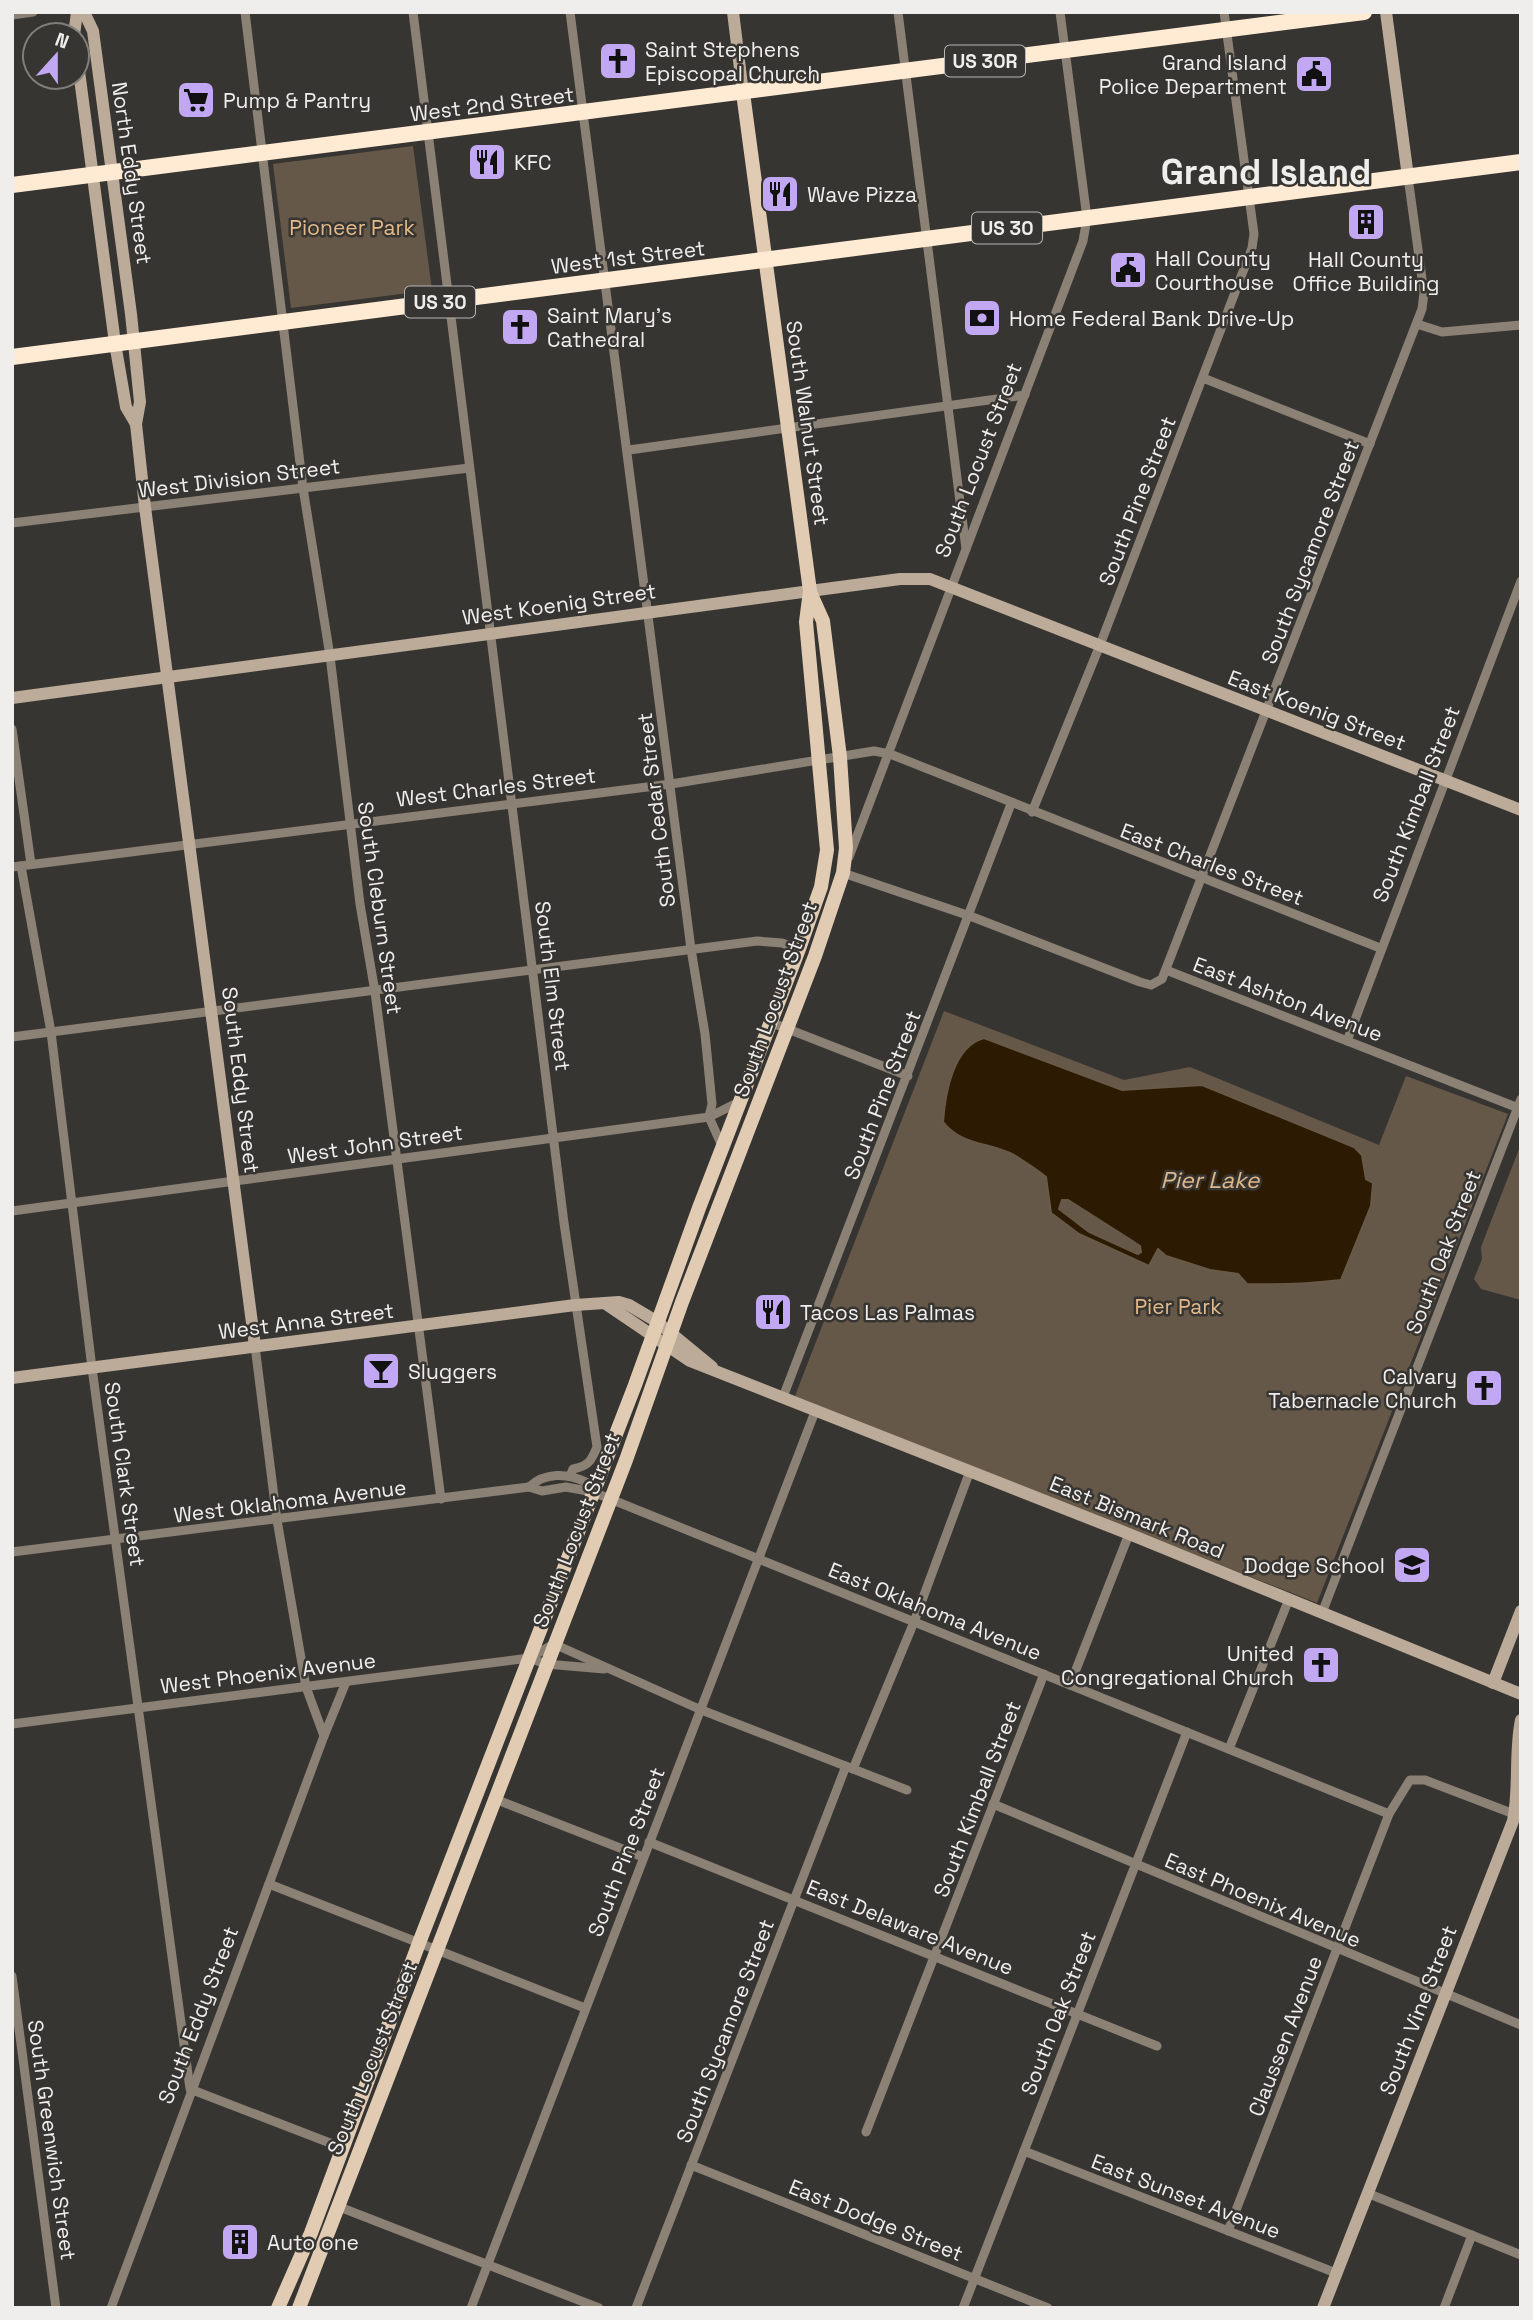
<svg xmlns="http://www.w3.org/2000/svg" width="1533" height="2320" font-family="'Space Grotesk',sans-serif">
<rect width="100%" height="100%" fill="#373532"/>
<g fill="#665848">
<path d="M413,146L432,290L291,308L273,164Z"/>
<path d="M944,1011L1124,1080L1190,1067L1379,1145L1406,1076L1508,1114L1317,1603L795,1396Z"/>
<path d="M1521,1144V1300L1481,1289L1474,1279L1482,1259L1481,1247Z"/>
</g>
<path fill="#2d1a02" stroke="#685a48" stroke-width="2" fill-rule="evenodd" d="M984,1038L1122,1090L1202,1085L1354,1147L1362,1155L1366,1179L1373,1183L1371,1206L1341,1280C1308,1284 1280,1285 1247,1284L1238,1274L1210,1270L1166,1256L1158,1249L1149,1266L1079,1234L1051,1213L1046,1177C1036,1169 1025,1162 1014,1155C989,1142 962,1146 943,1122C945,1094 953,1046 984,1038ZM1062,1200H1068L1131,1240L1140,1246L1141,1252L1138,1254L1089,1232L1059,1209Z"/>
<g fill="none" stroke-linecap="round" stroke-linejoin="round">
<g stroke="#8b8175" stroke-width="9">
<path d="M245,12L303,488L330,656L360,904L375,992L441,1499"/>
<path d="M413,12L564,1223L597,1447C591,1461 589,1466 573,1469L570,1476"/>
<path d="M570,12L691,949L705,1034L712,1104L709,1117L722,1146"/>
<path d="M898,12L966,549"/>
<path d="M12,15L33,12"/>
<path d="M1417,324L1442,332L1521,325"/>
<path d="M1203,378L1370,444"/>
<path d="M629,450L1025,395"/>
<path d="M12,523L469,468"/>
<path d="M12,729L31,864"/>
<path d="M1032,812L1100,645L1252,248L1254,234L1224,12"/>
<path d="M849,857L1083,241L1087,218L1060,12"/>
<path d="M21,866L51,1032L92,1368L190,2089L343,2148"/>
<path d="M12,867L671,784L874,751L890,754L1380,948"/>
<path d="M844,870L843,873L970,916L1140,982L1151,985L1162,979L1422,309L1424,293L1408,177"/>
<path d="M1166,970L1521,1109"/>
<path d="M770,1022L908,1076"/>
<path d="M12,1037L757,941L782,943L799,949"/>
<path d="M1347,1041L1521,581"/>
<path d="M12,1211L709,1117L739,1102"/>
<path d="M783,1397L1011,804"/>
<path d="M529,1487C545,1472 567,1473 586,1482L593,1492"/>
<path d="M12,1552L529,1487L542,1491L566,1487L593,1492L1389,1814"/>
<path d="M1322,1613L1521,1099"/>
<path d="M529,1658L546,1664L604,1669"/>
<path d="M1070,1685L1129,1534"/>
<path d="M12,1724L529,1658L554,1644L699,1709L907,1790"/>
<path d="M324,1736L346,1682"/>
<path d="M1229,1749L1289,1599"/>
<path d="M853,1769L914,1622L970,1471"/>
<path d="M495,1799L643,1857"/>
<path d="M993,1804L1521,2025"/>
<path d="M649,1842L1157,2046"/>
<path d="M269,1884L585,2008"/>
<path d="M12,1976L56,2308"/>
<path d="M866,2132L1044,1674"/>
<path d="M1024,2151L1336,2273"/>
<path d="M691,2165L1048,2308"/>
<path d="M1367,2193L1521,2255"/>
<path d="M337,2206L599,2308"/>
<path d="M1228,2231L1389,1814L1410,1780H1425L1514,1814"/>
<path d="M111,2308L324,1736L306,1687L277,1520L255,1346"/>
<path d="M471,2308L816,1409"/>
<path d="M636,2308L846,1766"/>
<path d="M963,2308L1187,1732"/>
<path d="M1444,2308L1472,2235"/>
</g>
<g stroke="#bbab98" stroke-width="12">
<path d="M84,12L93,31L131,314L140,402L136,424L145,507L255,1346"/>
<path d="M733,12L743,93"/>
<path d="M1386,12L1408,177"/>
<path d="M74,35L77,12"/>
<path d="M77,56L115,343L126,407L136,424"/>
<path d="M12,698L810,591L900,579H930L1521,810"/>
<path d="M606,1304L690,1361L1129,1534L1521,1694"/>
<path d="M12,1378L575,1305L619,1302L629,1305L656,1321L712,1367"/>
<path d="M1493,1683L1521,1611"/>
<path d="M1323,2308L1513,1821C1520,1787 1514,1754 1521,1720"/>
</g>
<g stroke="#e1cbb3" stroke-width="14">
<path d="M278,2308L311,2233L419,1943L635,1385L699,1208L799,949L821,887L827,850L806,622L810,591L743,93"/>
<path d="M299,2308L626,1460L682,1302L815,956L843,873L846,848L840,757L823,621L810,592"/>
</g>
<g stroke="#ffead3" stroke-width="16">
<path d="M12,185L1364,12"/>
<path d="M12,357L1521,162"/>
</g>
</g>
<defs>
<symbol id="church-square" viewBox="-11 -11 22 22"><rect x="-9" y="-9" width="18" height="18" rx="4" fill="#c2a8f2" stroke="#373532"/><path d="M-1.2-6h2.4v3.5h3.3v2.4h-3.3V6h-2.4V-.1h-3.3v-2.4h3.3Z" fill="#111"/></symbol>
<symbol id="civic-square" viewBox="-11 -11 22 22"><rect x="-9" y="-9" width="18" height="18" rx="4" fill="#c2a8f2" stroke="#373532"/><path d="M-.6-6.5H3V-4.5H.6V-3L4-1V1h2V6H-6V1h2V-1L-.6-3ZM-1.2 2.5V6h2.4V2.5Z" fill="#111"/></symbol>
<symbol id="supermarket-square" viewBox="-11 -11 22 22"><rect x="-9" y="-9" width="18" height="18" rx="4" fill="#c2a8f2" stroke="#373532"/><path d="M-6-5.5h2.5l.6 2H6L4.5 2H-2.5L-4.4-4H-6ZM-1.5 3.2a1.3 1.3 0 1 0 .1 0ZM3 3.2a1.3 1.3 0 1 0 .1 0Z" fill="#111"/></symbol>
<symbol id="restaurant-square" viewBox="-11 -11 22 22"><rect x="-9" y="-9" width="18" height="18" rx="4" fill="#c2a8f2" stroke="#373532"/><path d="M-5-6h1v4h1v-4h1v4h1v-4h1v5L-1.5 .5V6h-2V.5L-5-1ZM5-6V6H3V1.5H1.5Q1.5-4 5-6Z" fill="#111"/></symbol>
<symbol id="building-square" viewBox="-11 -11 22 22"><rect x="-9" y="-9" width="18" height="18" rx="4" fill="#c2a8f2" stroke="#373532"/><path d="M-4-6H4V6H1V3H-1V6H-4ZM-2.5-4.3h1.7v1.8h-1.7ZM.8-4.3h1.7v1.8H.8ZM-2.5-1h1.7V.8h-1.7ZM.8-1h1.7V.8H.8Z" fill="#111"/></symbol>
<symbol id="bank-square" viewBox="-11 -11 22 22"><rect x="-9" y="-9" width="18" height="18" rx="4" fill="#c2a8f2" stroke="#373532"/><path d="M-6-4H6V4H-6ZM0-2.3a2.3 2.3 0 1 0 0 4.6a2.3 2.3 0 1 0 0-4.6Z" fill="#111"/></symbol>
<symbol id="bar-square" viewBox="-11 -11 22 22"><rect x="-9" y="-9" width="18" height="18" rx="4" fill="#c2a8f2" stroke="#373532"/><path d="M-6-5H6L.8 .8V4.5H3.5V6h-7V4.5H-.8V.8Z" fill="#111"/></symbol>
<symbol id="school-square" viewBox="-11 -11 22 22"><rect x="-9" y="-9" width="18" height="18" rx="4" fill="#c2a8f2" stroke="#373532"/><path d="M0-5L7-2L0 1L-7-2ZM-4 1L0 2.5L4 1V4Q0 6-4 4Z" fill="#111"/></symbol>
</defs>
<g fill-rule="evenodd">
<use href="#church-square" x="596" y="39" width="44" height="44"/>
<use href="#civic-square" x="1292" y="52" width="44" height="44"/>
<use href="#supermarket-square" x="174" y="78" width="44" height="44"/>
<use href="#restaurant-square" x="465" y="140" width="44" height="44"/>
<use href="#restaurant-square" x="758" y="172" width="44" height="44"/>
<use href="#building-square" x="1344" y="200" width="44" height="44"/>
<use href="#civic-square" x="1106" y="248" width="44" height="44"/>
<use href="#bank-square" x="960" y="296" width="44" height="44"/>
<use href="#church-square" x="498" y="305" width="44" height="44"/>
<use href="#restaurant-square" x="751" y="1290" width="44" height="44"/>
<use href="#bar-square" x="359" y="1349" width="44" height="44"/>
<use href="#church-square" x="1462" y="1366" width="44" height="44"/>
<use href="#school-square" x="1390" y="1543" width="44" height="44"/>
<use href="#church-square" x="1299" y="1643" width="44" height="44"/>
<use href="#building-square" x="218" y="2220" width="44" height="44"/>
</g>
<g text-anchor="middle" dominant-baseline="central" stroke-width="5" stroke-linejoin="round" paint-order="stroke">
<g fill="#373532" stroke="#b8b6b4" stroke-width="2">
<rect x="945" y="45.5" width="80" height="31" rx="5"/>
<rect x="972" y="212.5" width="70" height="31" rx="5"/>
<rect x="405" y="286.5" width="70" height="31" rx="5"/>
</g>
<g font-size="19" font-weight="bold" fill="#f0eeec">
<text x="985" y="61">US 30R</text>
<text x="1007" y="228">US 30</text>
<text x="440" y="302">US 30</text>
</g>
<g font-size="21" fill="#f0eeec" stroke="#373532" text-anchor="start">
<text x="645" y="49">Saint Stephens<tspan x="645" dy="24">Episcopal Church</tspan></text>
<text x="1287" y="62" text-anchor="end">Grand Island<tspan x="1287" dy="24">Police Department</tspan></text>
<text x="223" y="100">Pump &amp; Pantry</text>
<text x="514" y="162">KFC</text>
<text x="807" y="194">Wave Pizza</text>
<text x="1155" y="258">Hall County<tspan x="1155" dy="24">Courthouse</tspan></text>
<text x="1366" y="259" text-anchor="middle">Hall County<tspan x="1366" dy="24">Office Building</tspan></text>
<text x="547" y="315">Saint Mary's<tspan x="547" dy="24">Cathedral</tspan></text>
<text x="1009" y="318">Home Federal Bank Drive-Up</text>
<text x="800" y="1312">Tacos Las Palmas</text>
<text x="408" y="1371">Sluggers</text>
<text x="1457" y="1376" text-anchor="end">Calvary<tspan x="1457" dy="24">Tabernacle Church</tspan></text>
<text x="1385" y="1565" text-anchor="end">Dodge School</text>
<text x="1294" y="1653" text-anchor="end">United<tspan x="1294" dy="24">Congregational Church</tspan></text>
<text x="267" y="2242">Auto one</text>
</g>
<g font-size="21" fill="#f0eeec" stroke="#373532">
<text transform="translate(492 104) rotate(-7)">West 2nd Street</text>
<text transform="translate(132 173) rotate(82)">North Eddy Street</text>
<text transform="translate(628 257) rotate(-7)">West 1st Street</text>
<text transform="translate(808 423) rotate(82)">South Walnut Street</text>
<text transform="translate(978 460) rotate(-69)">South Locust Street</text>
<text transform="translate(239 478) rotate(-7)">West Division Street</text>
<text transform="translate(1137 501) rotate(-69)">South Pine Street</text>
<text transform="translate(1310 552) rotate(-69)">South Sycamore Street</text>
<text transform="translate(559 604) rotate(-8)">West Koenig Street</text>
<text transform="translate(1317 710) rotate(21)">East Koenig Street</text>
<text transform="translate(496 787) rotate(-7)">West Charles Street</text>
<text transform="translate(1416 804) rotate(-69)">South Kimball Street</text>
<text transform="translate(656 810) rotate(-97)">South Cedar Street</text>
<text transform="translate(1212 864) rotate(21)">East Charles Street</text>
<text transform="translate(380 908) rotate(82)">South Cleburn Street</text>
<text transform="translate(553 986) rotate(83)">South Elm Street</text>
<text transform="translate(775 999) rotate(-70)">South Locust Street</text>
<text transform="translate(1288 999) rotate(21)">East Ashton Avenue</text>
<text transform="translate(241 1080) rotate(83)">South Eddy Street</text>
<text transform="translate(882 1095) rotate(-69)">South Pine Street</text>
<text transform="translate(375 1144) rotate(-8)">West John Street</text>
<text transform="translate(1443 1252) rotate(-69)">South Oak Street</text>
<text transform="translate(306 1321) rotate(-7)">West Anna Street</text>
<text transform="translate(125 1474) rotate(82)">South Clark Street</text>
<text transform="translate(290 1501) rotate(-7)">West Oklahoma Avenue</text>
<text transform="translate(1137 1517) rotate(22)">East Bismark Road</text>
<text transform="translate(576 1530) rotate(-69)">South Locust Street</text>
<text transform="translate(935 1611) rotate(22)">East Oklahoma Avenue</text>
<text transform="translate(268 1673) rotate(-7)">West Phoenix Avenue</text>
<text transform="translate(977 1799) rotate(-69)">South Kimball Street</text>
<text transform="translate(626 1852) rotate(-69)">South Pine Street</text>
<text transform="translate(1263 1900) rotate(23)">East Phoenix Avenue</text>
<text transform="translate(910 1927) rotate(22)">East Delaware Avenue</text>
<text transform="translate(1418 2010) rotate(-69)">South Vine Street</text>
<text transform="translate(1058 2013) rotate(-69)">South Oak Street</text>
<text transform="translate(198 2015) rotate(-69)">South Eddy Street</text>
<text transform="translate(725 2031) rotate(-69)">South Sycamore Street</text>
<text transform="translate(1285 2036) rotate(-69)">Claussen Avenue</text>
<text transform="translate(372 2058) rotate(-68)">South Locust Street</text>
<text transform="translate(52 2140) rotate(82)">South Greenwich Street</text>
<text transform="translate(1186 2196) rotate(21)">East Sunset Avenue</text>
<text transform="translate(876 2220) rotate(22)">East Dodge Street</text>
</g>
<g font-size="21" fill="#e3ba8b" stroke="#373532">
<text x="352" y="227">Pioneer Park</text>
<text x="1178" y="1306">Pier Park</text>
</g>
<g font-size="23" font-style="italic" fill="#e0b788" stroke="#373532">
<text x="1210" y="1180">Pier Lake</text>
</g>
<g font-size="35" font-weight="bold" fill="#f0eeec" stroke="#373532">
<text x="1266" y="172">Grand Island</text>
</g>
</g>
<rect width="1533" height="2320" fill="none" stroke="#f0eeec" stroke-width="28"/>
<g transform="translate(56 56) rotate(21)"><circle r="33" fill="#373532" stroke="#817f7c" stroke-width="2"/>
<path d="M0-5L12 26L0 18L-12 26Z" fill="#c2a8f2"/>
<text y="-10" font-size="19" font-weight="bold" text-anchor="middle" fill="#f0eeec">N</text>
</g>
</svg>
